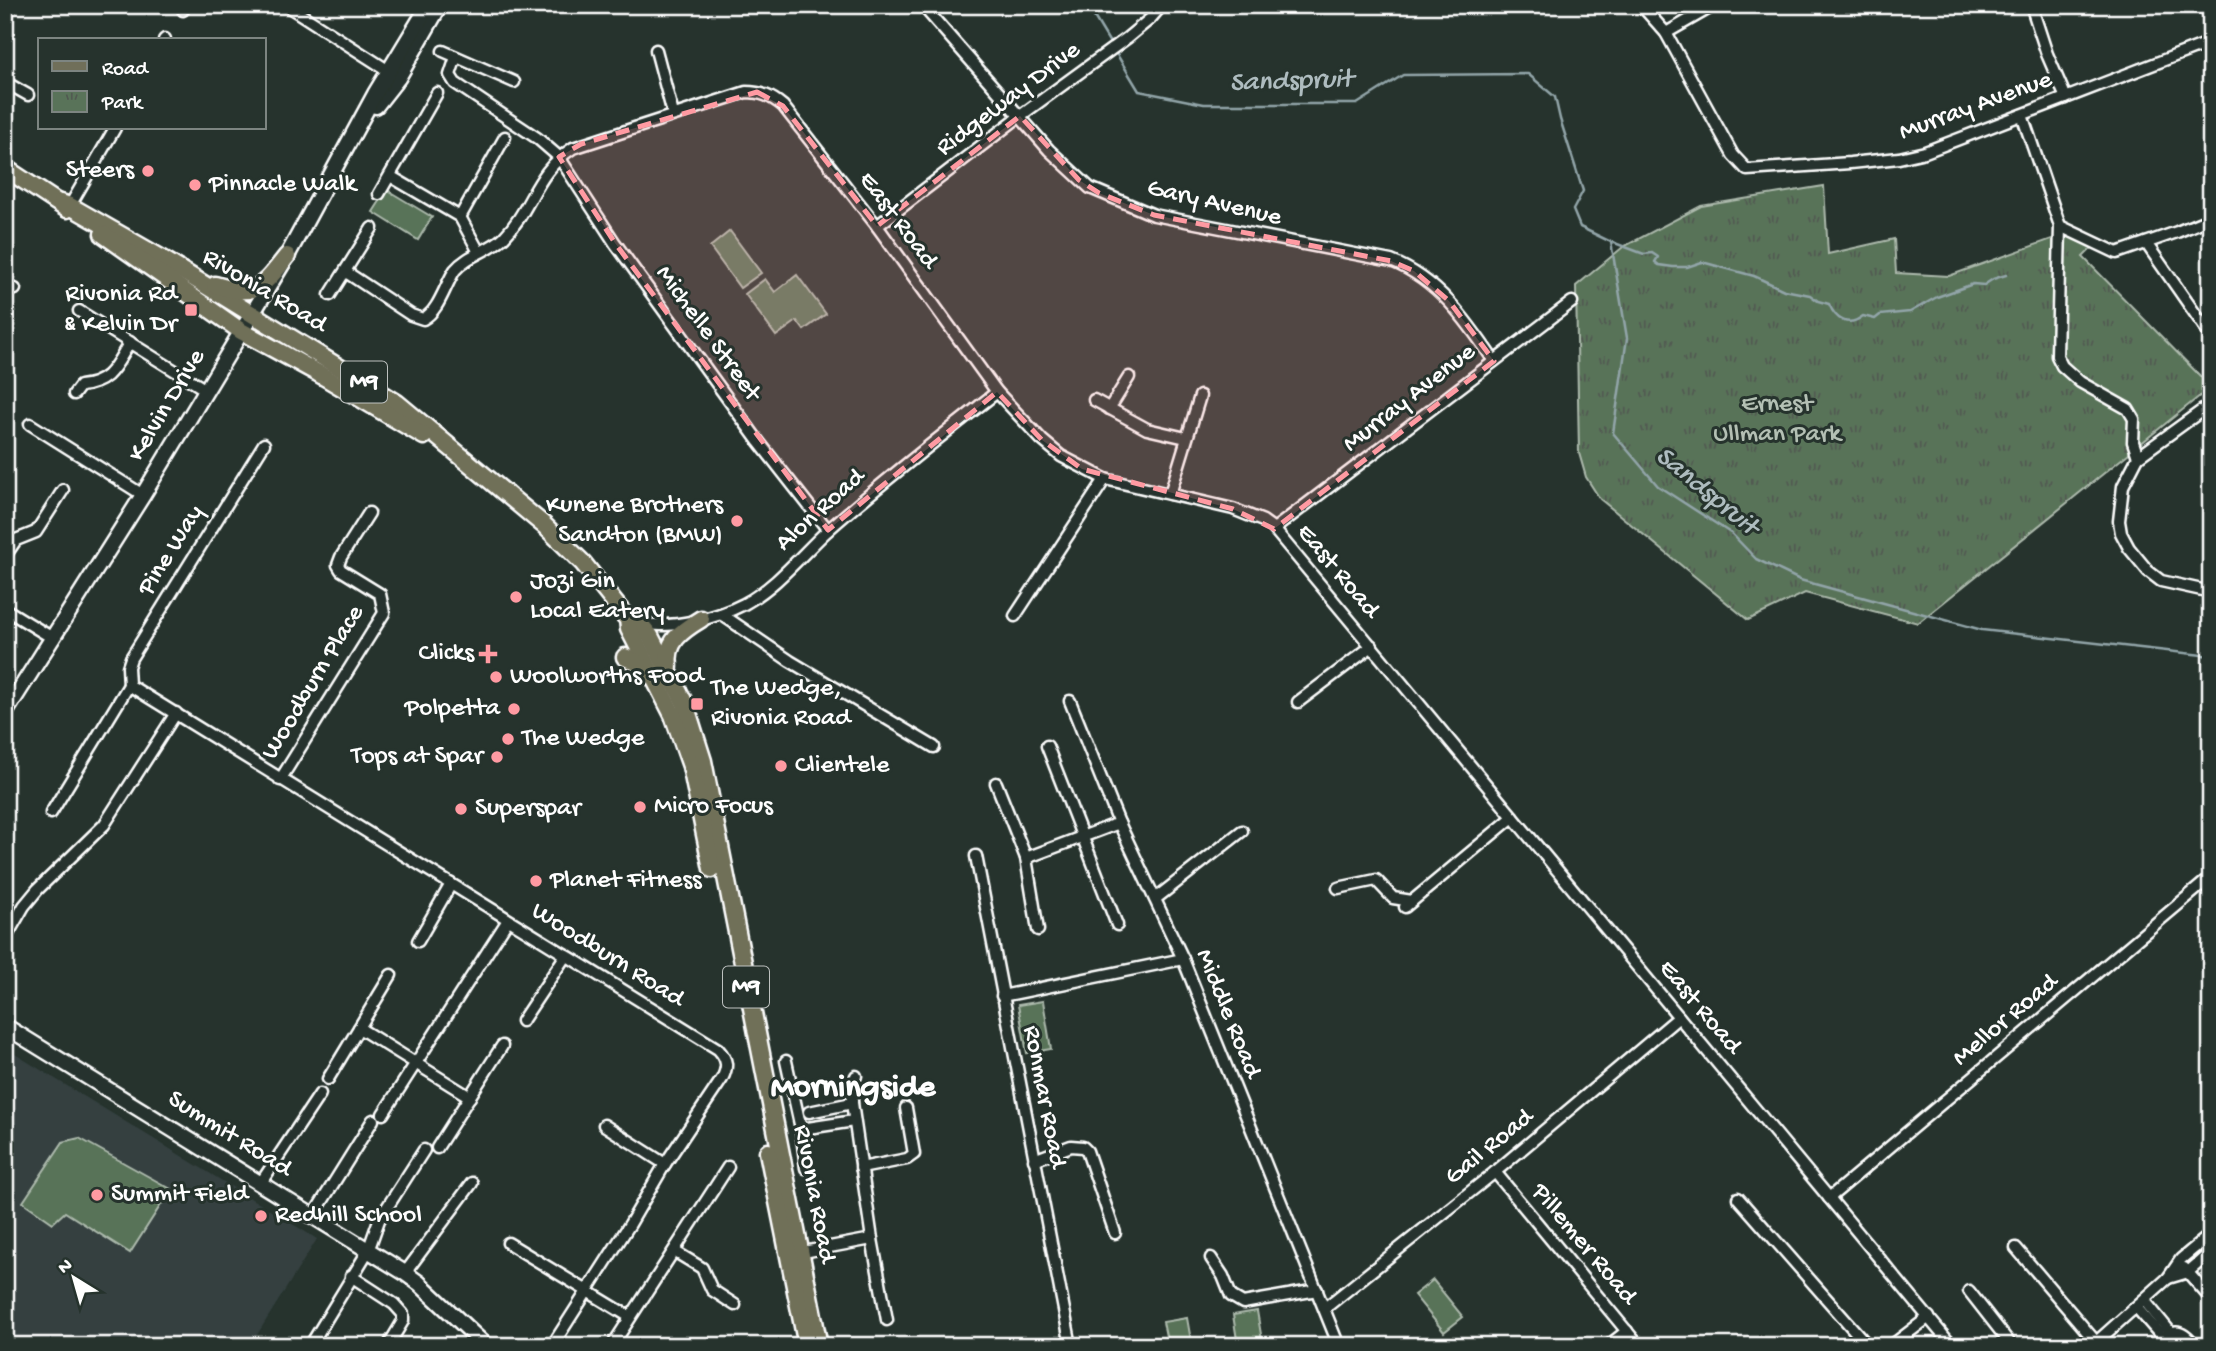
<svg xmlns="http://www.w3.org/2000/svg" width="2216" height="1351" font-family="'Gochi Hand',sans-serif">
<defs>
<pattern id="park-tufts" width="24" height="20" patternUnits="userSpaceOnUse" patternTransform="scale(1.75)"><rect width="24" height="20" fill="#597359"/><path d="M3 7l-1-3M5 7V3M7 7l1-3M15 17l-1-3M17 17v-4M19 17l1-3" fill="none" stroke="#515a51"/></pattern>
</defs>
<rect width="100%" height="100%" fill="#26332d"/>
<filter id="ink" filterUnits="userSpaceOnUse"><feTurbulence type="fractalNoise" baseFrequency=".0143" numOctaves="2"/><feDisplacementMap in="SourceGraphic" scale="14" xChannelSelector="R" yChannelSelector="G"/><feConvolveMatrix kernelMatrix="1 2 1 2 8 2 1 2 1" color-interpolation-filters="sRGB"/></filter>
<g filter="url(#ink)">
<path fill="#344040" d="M5,1048L317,1239L250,1346H5V1191L12,1180L5,1175Z"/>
<g fill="#597359" stroke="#acb9ac" stroke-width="2">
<path d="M387,190L432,217L418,240L373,212Z"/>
<path d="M730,231L761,273L740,288L710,247Z"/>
<path d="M797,275L826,314L804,330L797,321L776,336L745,294L765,279L775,292Z"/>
<path d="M1043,1001L1051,1049L1027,1053L1018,1005Z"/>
<path d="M79,1138L171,1189L130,1253L65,1212L53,1223L23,1202L63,1142Z"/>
<path d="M1433,1280L1463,1317L1444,1332L1414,1295Z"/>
<path d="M1257,1311L1263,1346H1238L1233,1315Z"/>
<path d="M1187,1318L1192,1346H1168L1163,1322Z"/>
</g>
<path fill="url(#park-tufts)" stroke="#acb9ac" stroke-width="2" d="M1824,186L1828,254L1894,239L1896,273L1949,276L2074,231L2097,243L2083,257L2211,387L1918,623L1805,593L1748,620L1600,499L1586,477L1579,453L1576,286L1623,247L1701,206Z"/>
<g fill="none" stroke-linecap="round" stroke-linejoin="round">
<g stroke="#92a5a9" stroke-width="2.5">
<path d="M1087,5L1139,91L1204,104H1357L1403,75L1528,74L1555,97L1560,119L1583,191L1573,210L1580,227L1611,242L1627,338L1613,433L1658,486L1732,534L1756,559L1800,580L1982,630L2211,656"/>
<path d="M1612,242L1644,254L1652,253L1658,257L1655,262L1659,265L1673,267H1687L1702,262L1754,276L1784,290L1810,295L1818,301L1829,304C1836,320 1848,328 1863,316L1875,319L1880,315L1910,312L1937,297L1973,284L1984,285L1993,279L2006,275"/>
</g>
<defs>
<g id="street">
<path d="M286,5L392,73"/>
<path d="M922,5L1049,150L1090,188L1154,215L1391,261C1438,279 1467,321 1494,361"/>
<path d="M1641,5L1666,33L1733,155L1747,170L1850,163L1899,158L1925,152L2211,42"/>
<path d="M2031,5L2047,54L2066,98"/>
<path d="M5,9L13,5"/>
<path d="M183,10L186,5"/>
<path d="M1666,33L1715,5"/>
<path d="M164,40L165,39"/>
<path d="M656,50L673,114"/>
<path d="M443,51L514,82"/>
<path d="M456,57L450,75L455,83L537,138L559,157L615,243L759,442L828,530"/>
<path d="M5,82L28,95"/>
<path d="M2022,115L2060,226L2057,356L2062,366L2080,382L2128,409L2134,419L2133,442L2138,457"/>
<path d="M390,176L460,217L479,252"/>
<path d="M379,194L437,93"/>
<path d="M68,209L115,128"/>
<path d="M460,217L505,137"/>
<path d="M877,226L1020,116L1127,38L1150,19L1162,5"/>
<path d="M2060,226L2117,253L2177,232L2211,218"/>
<path d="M2146,243L2208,332"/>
<path d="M346,272L411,315L423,319C439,311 445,285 455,270C468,254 490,251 504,237C532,209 535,172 573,148L746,92C761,92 771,96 783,106L877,226L997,392L1042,440L1061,456L1105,479L1233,509L1263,521L1274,529L1952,1346"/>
<path d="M5,290L15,289"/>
<path d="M330,295L372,228"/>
<path d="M79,311L206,390"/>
<path d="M74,394L80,386C111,383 115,366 130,342"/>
<path d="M1094,400L1147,429L1186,438"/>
<path d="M2211,404L2138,457L2123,486L2119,521L2121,533L2129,548L2148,571L2161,581L2211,592"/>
<path d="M1109,409L1129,377"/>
<path d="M30,424L143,495"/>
<path d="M1170,494L1200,396"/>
<path d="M1274,529L1572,302"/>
<path d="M5,556L16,540L36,532L63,490"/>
<path d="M5,609L54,639"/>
<path d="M721,614L790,661L934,747"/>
<path d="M1015,616L1105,479"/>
<path d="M641,623C671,630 717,618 744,604C777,586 801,555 828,530C882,482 940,437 997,392"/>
<path d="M129,685L718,1049C728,1060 728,1067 722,1079L665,1164L630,1224L552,1346"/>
<path d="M129,685L128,667L131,658L264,444"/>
<path d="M1070,701L1119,823L1183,959L1339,1346"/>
<path d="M1298,702L1372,646"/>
<path d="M1047,746L1117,925"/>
<path d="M280,780L384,613L380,594L341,570L338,565L341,557L369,513"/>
<path d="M996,783L1026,858L1038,930"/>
<path d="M51,813L129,685"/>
<path d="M976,856L1071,1346"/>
<path d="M1026,858L1119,823"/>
<path d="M1338,888L1376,880L1393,898L1412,901"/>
<path d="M1155,899L1242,831"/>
<path d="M1405,907L1513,817"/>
<path d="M5,939L24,906L38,889L104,825L176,713"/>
<path d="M418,941L451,884"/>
<path d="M1002,996L1183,959"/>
<path d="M522,1021L566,955"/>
<path d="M359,1028L470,1097"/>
<path d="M786,1061L801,1129L854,1121"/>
<path d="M328,1079L391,975"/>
<path d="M809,1112L852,1103"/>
<path d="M383,1114L508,920"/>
<path d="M604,1125L665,1164"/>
<path d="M801,1129L806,1168"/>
<path d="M437,1148L502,1046"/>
<path d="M1034,1160L1071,1146L1083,1147L1087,1151L1115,1233"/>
<path d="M861,1168L907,1159L914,1154L906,1108"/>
<path d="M1495,1172L1639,1346"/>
<path d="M260,1184L320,1094"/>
<path d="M1738,1198L1868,1346"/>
<path d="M1829,1198L2211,877"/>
<path d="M313,1216L373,1120"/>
<path d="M872,1239L887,1320"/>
<path d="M508,1243L630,1317"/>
<path d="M2016,1248L2096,1342"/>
<path d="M674,1251L702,1268L712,1290L735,1305"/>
<path d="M798,1253L872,1239L852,1103V1086L856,1076"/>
<path d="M1211,1258L1223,1276L1231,1296L1243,1303L1317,1290"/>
<path d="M2184,1268L2211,1299"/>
<path d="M405,1273L472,1183"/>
<path d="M351,1276L394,1304L403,1314V1321L388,1346"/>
<path d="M2168,1278L2188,1272L2211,1252"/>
<path d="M1969,1291L2012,1346"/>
<path d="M2144,1300L2171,1333"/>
<path d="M2136,1307L2164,1339"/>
<path d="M1325,1308L1495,1172L1679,1017"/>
<path d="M310,1346L368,1251L379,1220L424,1150"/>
<path d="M612,1346L728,1167"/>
<path d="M1608,1346L1627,1331"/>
<path d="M1891,1346L1929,1317"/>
<path d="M2092,1346L2168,1278L2181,1259L2211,1234"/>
<path d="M2156,1346C2173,1329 2179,1327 2195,1346"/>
</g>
<g id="secondary">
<path d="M376,106L398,78L440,5"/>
<path d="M5,713L143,495L287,256L375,94L429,5"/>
<path d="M5,1026L405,1273L419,1283L486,1346"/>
</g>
<g id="primary">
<path d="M5,168L67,209"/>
<path d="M61,203L70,206L161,258L397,403L545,526L583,563L625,616L639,622L650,636L685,704L703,761L819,1346"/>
<path d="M103,234L241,331L318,373L424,436"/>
<path d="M215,285C258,298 262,287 287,256"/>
<path d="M628,618L629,629L673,715L691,766L712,869"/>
<path d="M625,657L636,662L651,675"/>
<path d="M669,667C665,642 681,631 701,619"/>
<path d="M768,1152L807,1346"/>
</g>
</defs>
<use href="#street" stroke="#fff" stroke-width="15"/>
<use href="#secondary" stroke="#fff" stroke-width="19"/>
<use href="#primary" stroke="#fff" stroke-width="21"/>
<use href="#street" stroke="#26332d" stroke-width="10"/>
<use href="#secondary" stroke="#26332d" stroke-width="14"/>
<use href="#primary" stroke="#706f59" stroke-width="16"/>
</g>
</g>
<path fill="#ff9aa2" fill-opacity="0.2" stroke="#ff9aa2" stroke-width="5" stroke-dasharray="14 9" stroke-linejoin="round" d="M757,92L783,106L877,226L1020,116L1079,180L1099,193L1154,215L1391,261L1414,271L1449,301L1494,361L1274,529L1233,509L1082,469L1042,440L997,392L828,530L615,243L559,157L581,144Z"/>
<g fill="#ff9aa2" stroke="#26332d" stroke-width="2.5">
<circle cx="148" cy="171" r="7"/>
<circle cx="195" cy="185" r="7"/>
<rect x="184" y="303" width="14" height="14" rx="3.5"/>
<circle cx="737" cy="521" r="7"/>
<circle cx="516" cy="597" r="7"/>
<path d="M484.5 643.5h7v7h7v7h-7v7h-7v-7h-7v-7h7z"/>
<circle cx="496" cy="677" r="7"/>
<rect x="690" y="697" width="14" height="14" rx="3.5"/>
<circle cx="514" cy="709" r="7"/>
<circle cx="508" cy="739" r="7"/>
<circle cx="497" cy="757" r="7"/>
<circle cx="781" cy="766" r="7"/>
<circle cx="640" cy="807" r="7"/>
<circle cx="461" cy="809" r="7"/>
<circle cx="536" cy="881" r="7"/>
<circle cx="97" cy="1195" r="7"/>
<circle cx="261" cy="1216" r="7"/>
</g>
<g text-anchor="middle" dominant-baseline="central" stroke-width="6" stroke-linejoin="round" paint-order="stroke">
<g fill="#26332d" stroke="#bec2c0" stroke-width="2">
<rect x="341" y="361.5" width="46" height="41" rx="5"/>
<rect x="723" y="966.5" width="46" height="41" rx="5"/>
</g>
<g font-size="24" font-weight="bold" fill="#fff">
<text x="364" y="382">M9</text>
<text x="746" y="987">M9</text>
</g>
<g font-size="26" fill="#fff" stroke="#26332d">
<text transform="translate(1009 100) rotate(-37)">Ridgeway Drive</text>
<text transform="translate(1976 107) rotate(-20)">Murray Avenue</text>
<text transform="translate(1214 204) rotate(13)">Gary Avenue</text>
<text transform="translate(897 221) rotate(53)">East Road</text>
<text transform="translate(264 292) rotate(31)">Rivonia Road</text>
<text transform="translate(707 334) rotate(54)">Michelle Street</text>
<text transform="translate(1410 399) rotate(-38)">Murray Avenue</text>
<text transform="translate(168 406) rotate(-59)">Kelvin Drive</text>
<text transform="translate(821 511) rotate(-42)">Alon Road</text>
<text transform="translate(172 551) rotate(-58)">Pine Way</text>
<text transform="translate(1337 572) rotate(50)">East Road</text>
<text transform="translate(314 683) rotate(-59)">Woodburn Place</text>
<text transform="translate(607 956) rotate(32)">Woodburn Road</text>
<text transform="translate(1699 1008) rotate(50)">East Road</text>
<text transform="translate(1227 1014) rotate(68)">Middle Road</text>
<text transform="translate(2006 1021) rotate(-40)">Mellor Road</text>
<text transform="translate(1043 1097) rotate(79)">Ronmar Road</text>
<text transform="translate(229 1135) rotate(32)">Summit Road</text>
<text transform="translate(1490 1148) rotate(-39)">Gail Road</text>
<text transform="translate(813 1194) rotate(79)">Rivonia Road</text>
<text transform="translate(1583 1245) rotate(50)">Pillemer Road</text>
</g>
<g font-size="26" fill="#fff" stroke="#26332d" text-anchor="start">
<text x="134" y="171" text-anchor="end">Steers</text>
<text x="209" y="185">Pinnacle Walk</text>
<text x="177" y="295" text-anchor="end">Rivonia Rd<tspan x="177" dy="30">&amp; Kelvin Dr</tspan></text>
<text x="723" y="506" text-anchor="end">Kunene Brothers<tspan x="723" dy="30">Sandton (BMW)</tspan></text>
<text x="530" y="582">Jozi Gin<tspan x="530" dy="30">Local Eatery</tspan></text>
<text x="474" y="654" text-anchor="end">Clicks</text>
<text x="510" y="677">Woolworths Food</text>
<text x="711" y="689">The Wedge,<tspan x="711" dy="30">Rivonia Road</tspan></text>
<text x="500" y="709" text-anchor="end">Polpetta</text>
<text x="522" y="739">The Wedge</text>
<text x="483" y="757" text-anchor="end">Tops at Spar</text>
<text x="795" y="766">Clientele</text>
<text x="654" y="807">Micro Focus</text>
<text x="475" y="809">Superspar</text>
<text x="550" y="881">Planet Fitness</text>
<text x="111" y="1195">Summit Field</text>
<text x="275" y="1216">Redhill School</text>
</g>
<g font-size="26" fill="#b4c0b4" stroke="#26332d">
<text x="1777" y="405">Ernest<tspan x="1777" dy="30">Ullman Park</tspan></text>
</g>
<g font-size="28" font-style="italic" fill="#aebcbf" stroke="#26332d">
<text transform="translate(1291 82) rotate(-2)">Sandspruit</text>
<text transform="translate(1706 492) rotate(39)">Sandspruit</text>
</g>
<g font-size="33" font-weight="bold" fill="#fff" stroke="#26332d">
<text x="853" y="1089">Morningside</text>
</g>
</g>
<rect width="2216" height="1351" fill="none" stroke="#26332d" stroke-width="28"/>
<rect x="14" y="14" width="2188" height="1323" fill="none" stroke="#fff" stroke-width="2.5" filter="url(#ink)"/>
<rect x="38" y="38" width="228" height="91" fill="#26332d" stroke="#7d8581" stroke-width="2"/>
<rect x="52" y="61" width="35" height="10" fill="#706f59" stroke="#7d8581" stroke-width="2"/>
<text x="102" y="74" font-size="21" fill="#ffffff">Road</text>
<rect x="52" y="91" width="35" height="21" fill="url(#park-tufts)" stroke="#7d8581" stroke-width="2"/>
<text x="102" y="108" font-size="21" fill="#ffffff">Park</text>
<g transform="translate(74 1278) rotate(323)" stroke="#26332d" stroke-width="5" paint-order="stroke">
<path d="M0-5L12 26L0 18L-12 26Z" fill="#ffffff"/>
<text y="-10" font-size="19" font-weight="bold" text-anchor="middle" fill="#ffffff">N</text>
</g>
</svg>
